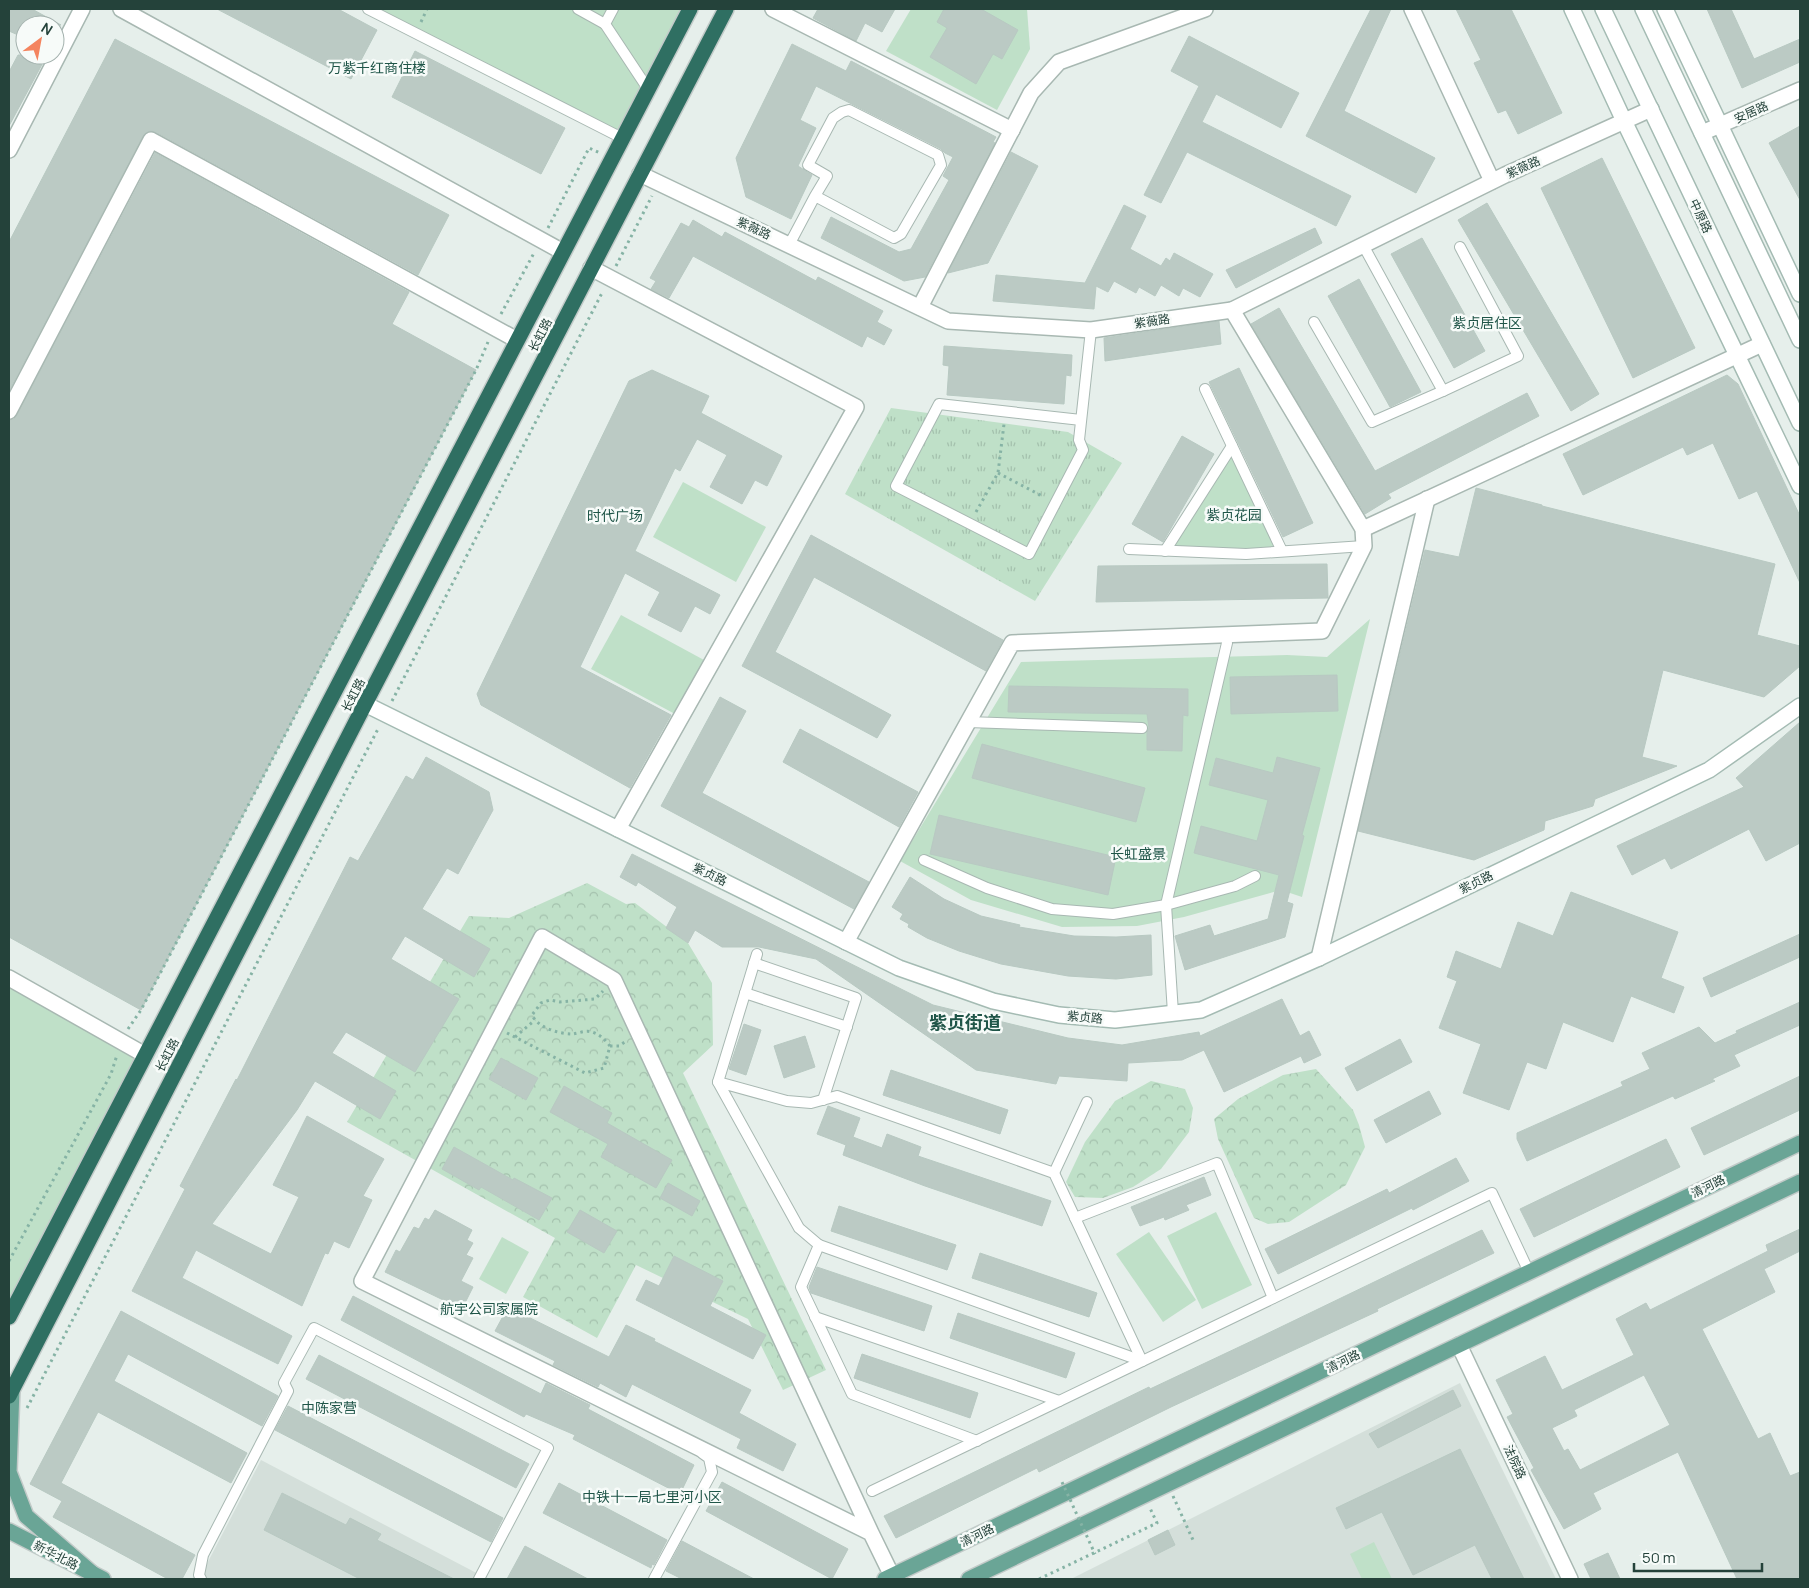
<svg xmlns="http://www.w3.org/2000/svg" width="1809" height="1588" font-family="Manrope,'Noto Sans SC',sans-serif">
<defs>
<pattern id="grass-tufts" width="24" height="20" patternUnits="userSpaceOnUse" patternTransform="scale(1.25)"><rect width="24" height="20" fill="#bfe0c8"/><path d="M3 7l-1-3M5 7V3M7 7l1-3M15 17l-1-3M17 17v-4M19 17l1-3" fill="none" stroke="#a4c1ad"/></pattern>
<pattern id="forest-crowns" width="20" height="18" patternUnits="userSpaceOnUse" patternTransform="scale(1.25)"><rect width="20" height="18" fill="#bfe0c8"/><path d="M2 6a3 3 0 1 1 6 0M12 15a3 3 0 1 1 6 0" fill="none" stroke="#a4c1ad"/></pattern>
</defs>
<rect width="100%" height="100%" fill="#e6efeb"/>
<g fill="#d4dfda">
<path d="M1460,1383L1556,1579H1071Z"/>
<path d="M261,1460L486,1578V1579H199Z"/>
</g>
<path fill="url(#grass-tufts)" d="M891,408L1068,432L1122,463L1035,601L845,494Z"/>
<g fill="url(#forest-crowns)">
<path d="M587,883L626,904L635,903L688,943L712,983L713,1045L683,1073L826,1370L783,1390L748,1319L636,1265L597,1338L523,1297L555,1238L347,1122L469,916L509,918Z"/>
<path d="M1316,1069L1353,1110L1359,1125L1365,1147L1346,1185L1289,1222L1268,1224L1254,1218L1218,1139L1214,1119L1238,1099L1283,1075Z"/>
<path d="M1151,1081L1185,1089L1193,1108L1189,1132L1161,1169L1133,1187L1103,1198L1075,1197L1066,1182L1085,1142L1115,1101Z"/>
</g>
<g fill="#bfe0c8">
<path d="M378,9H683L619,131Z"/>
<path d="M911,9H1027L1030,49L997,110L886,51Z"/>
<path d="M1232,446L1282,551H1165Z"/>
<path d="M683,482L766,527L736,582L653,537Z"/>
<path d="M621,615L704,660L675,714L591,669Z"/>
<path d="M1370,619L1302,897L1281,890L1184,917L1137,926L1062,927L971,900L900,861L1021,662L1287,655L1327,657Z"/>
<path d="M9,978L145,1055L9,1317Z"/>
<path d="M1216,1212L1252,1285L1202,1309L1167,1236Z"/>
<path d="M1149,1232L1196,1300L1163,1322L1116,1254Z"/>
<path d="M502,1237L529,1252L506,1294L479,1279Z"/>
<path d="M1374,1542L1392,1579H1362L1350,1554Z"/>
</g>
<g fill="#bbcac4" stroke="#b8c9c2" fill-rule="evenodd">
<path d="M9,9H32L61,25H25V38L9,31Z"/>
<path d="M217,9H338L377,30L351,79Z"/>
<path d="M818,9H895L882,32L865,23L856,41L813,18Z"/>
<path d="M944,9H981L1018,30L1002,59L993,54L976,84L930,57L947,28L937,22Z"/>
<path d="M1371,9H1391L1344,111L1435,158L1416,193L1306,136Z"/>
<path d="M1456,9H1511L1562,113L1518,134L1506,110L1498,113L1474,63L1481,60Z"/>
<path d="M1707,9H1731L1754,59L1800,39V62L1742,88Z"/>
<path d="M1189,36L1299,93L1281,128L1216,94L1202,122L1351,196L1336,226L1187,152L1161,203L1144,195L1199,86L1171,71Z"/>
<path d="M115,39L449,215L418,275L156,132L150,131L143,136L9,391V242Z"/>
<path d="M792,44L846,71L851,61L996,137L993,142L995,143L925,277L904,281L821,238L831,217L899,252L911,249L949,180L943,176L953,157L945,153L941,149L816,86L800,120L816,128L798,166L812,175L791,219L746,197L736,158Z"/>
<path d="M415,51L565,128L541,174L392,97Z"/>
<path d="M18,55H47L9,126V72Z"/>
<path d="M1800,126V200L1769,143Z"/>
<path d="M1011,152L1038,166L988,263L948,273Z"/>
<path d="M155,153L409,292L392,324L476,370L141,1010L9,937V420L14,419L17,415Z"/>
<path d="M1602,158L1695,348L1633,378L1541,188Z"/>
<path d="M1487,203L1599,394L1571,411L1458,220Z"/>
<path d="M1124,205L1146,216L1130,249L1161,266L1166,258L1170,261L1174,253L1213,274L1200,297L1183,288L1179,296L1161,285L1155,296L1139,287L1136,293L1114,281L1108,292L1096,286L1094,309L993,301L996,275L1085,283Z"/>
<path d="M693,220L722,237L725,232L816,281L818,277L883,311L877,322L892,330L884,345L867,336L862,347L693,256L669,298L651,289L656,281L650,278L681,223L689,227Z"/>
<path d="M1315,228L1322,243L1236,288L1226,270Z"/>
<path d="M1422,238L1485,351L1454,368L1391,254Z"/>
<path d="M1359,279L1421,392L1390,407L1328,296Z"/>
<path d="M1279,308L1375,471L1527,393L1539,416L1388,494L1391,498L1365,514L1251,324Z"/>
<path d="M1219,321L1221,344L1105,361L1104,338Z"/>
<path d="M944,346L1072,355L1071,376L1066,375L1064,404L947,395L949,366L943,365Z"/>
<path d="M1239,368L1313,523L1283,537L1209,382Z"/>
<path d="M652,370L709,396L701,413L782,456L767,486L755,480L742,504L710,487L727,455L697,439L680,471L675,468L635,551L720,595L710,614L695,606L681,632L648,615L660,592L625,573L580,667L671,715L630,788L481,705L477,694L629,381Z"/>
<path d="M1727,375L1738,384L1800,516V583L1757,491L1739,499L1713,443L1687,455L1683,447L1583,495L1563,454Z"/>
<path d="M1182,436L1214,454L1163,542L1132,524Z"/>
<path d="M1476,488L1542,505V506L1775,564L1757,635L1800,646V666L1764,697L1663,670L1642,757L1677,766L1595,799L1593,806L1545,821L1544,830L1474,860L1358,831L1425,550L1459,557Z"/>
<path d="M811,535L1003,640L986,671L814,577L775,652L891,715L877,738L742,666Z"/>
<path d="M1327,564L1328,598L1096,602L1098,566Z"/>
<path d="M1337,675L1338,711L1231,714L1230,677Z"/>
<path d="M1009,686L1188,689V716L1183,715L1182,751L1147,750V732L1149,728L1147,714L1008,712Z"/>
<path d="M720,697L746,711L702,793L869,882L854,909L661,806Z"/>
<path d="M1800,722V843L1766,861L1749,829L1671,869L1665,858L1632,875L1617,846L1744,787L1736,778Z"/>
<path d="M800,729L918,792L899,827L783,762Z"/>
<path d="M982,744L1145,788L1136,822L972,778Z"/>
<path d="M426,757L489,792L493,810L458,874L447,868L422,909L490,949L474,977L405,936L391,959L459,999L415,1072L346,1032L332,1053L396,1091L380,1119L315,1081L297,1110L212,1224L271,1254L299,1197L273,1185L307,1116L384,1159L363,1196L372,1200L349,1248L334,1241L328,1254L325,1253L302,1306L196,1250L182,1278L292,1336L278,1364L132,1291L185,1189L180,1186L236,1079L237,1080L350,857L358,861L406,776L413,780Z"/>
<path d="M1277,757L1320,768L1302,835L1304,836L1287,902L1293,904L1285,937L1185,970L1175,936L1210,925L1214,936L1268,919L1279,875L1194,853L1201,826L1257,841L1268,800L1209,785L1216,758L1273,773Z"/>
<path d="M939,815L1116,857L1108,895L930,854Z"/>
<path d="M632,854L933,1005L1068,1038L1122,1045L1199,1032L1200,1036L1282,999L1300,1036L1309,1031L1321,1055L1304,1063L1301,1056L1224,1092L1204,1050L1182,1060L1128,1063L1127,1081L1059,1076L1056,1084L976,1070L816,959L759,947H722L695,930L688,943L666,928L677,907L638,882L636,886L620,877Z"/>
<path d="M910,877L944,899L981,916L1020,925L1019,927L1074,936L1116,937L1151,935L1152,975L1116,979L1068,976L1001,964L959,951L927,938L908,927L909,924L900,919L903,914L892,907Z"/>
<path d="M1571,892L1678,932L1661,978L1684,987L1674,1013L1631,996L1613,1042L1563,1022L1546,1069L1527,1062L1509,1110L1463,1093L1481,1044L1439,1028L1457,981L1447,977L1456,951L1501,969L1518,922L1553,936Z"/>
<path d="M1800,934V957L1711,997L1703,978Z"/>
<path d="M1800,1002V1025L1734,1055L1740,1066L1712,1079L1715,1081L1675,1099L1673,1096L1527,1161L1517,1139V1133L1623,1086L1621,1082L1650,1069L1642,1053L1699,1027L1715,1043L1737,1033L1736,1031Z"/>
<path d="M744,1024L761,1030L746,1075L729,1069Z"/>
<path d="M805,1036L815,1067L784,1078L774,1046Z"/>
<path d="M1400,1039L1412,1062L1357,1091L1345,1068Z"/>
<path d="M501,1058L538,1078L526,1100L489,1079Z"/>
<path d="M891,1070L1008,1110L1000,1134L883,1095Z"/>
<path d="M1800,1076V1110L1704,1155L1691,1128Z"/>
<path d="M564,1086L612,1113L607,1123L672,1160L656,1188L601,1157L608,1144L550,1112Z"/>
<path d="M1429,1091L1441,1114L1386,1143L1374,1120Z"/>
<path d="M828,1106L860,1118L853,1137L882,1148L887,1134L921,1147L918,1156L1051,1201L1042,1226L925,1186L843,1155L846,1145L817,1134Z"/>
<path d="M1666,1139L1680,1167L1534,1237L1520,1209Z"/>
<path d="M454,1147L513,1180L514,1178L552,1198L539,1220L481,1187L479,1190L442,1169Z"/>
<path d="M1456,1158L1469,1181L1413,1210L1412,1208L1278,1274L1265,1249L1387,1189L1389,1193Z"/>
<path d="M1204,1177L1211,1195L1186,1205L1189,1210L1165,1220L1164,1217L1140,1226L1131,1207Z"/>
<path d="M668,1183L700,1201L692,1216L660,1198Z"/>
<path d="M839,1206L956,1245L947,1270L831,1231Z"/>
<path d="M435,1210L472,1230L467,1240L473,1243L466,1255L473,1258L461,1281L473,1287L462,1309L385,1272L396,1250L400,1252L414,1227L419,1229L425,1218L429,1220Z"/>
<path d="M580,1210L617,1231L604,1253L567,1232Z"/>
<path d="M1800,1229V1251L1764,1269L1775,1292L1702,1329L1758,1439L1770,1433L1790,1476L1800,1472V1579H1737L1678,1452L1593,1493L1601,1509L1564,1529L1531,1470L1534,1468L1507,1417L1513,1414L1496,1380L1545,1356L1562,1390L1634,1355L1616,1319L1646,1303L1650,1310L1768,1251L1766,1245ZM1644,1375L1670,1425L1580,1470L1568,1449L1564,1451L1552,1428L1577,1416L1574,1410Z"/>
<path d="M1482,1230L1494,1253L1377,1309L1378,1311L1171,1407L1039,1472L1037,1468L896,1538L884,1516L1149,1387L1150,1389L1256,1339Z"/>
<path d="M980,1253L1097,1293L1089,1317L972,1278Z"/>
<path d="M674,1256L723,1281L710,1306L766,1335L753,1359L636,1300L646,1280L659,1286Z"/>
<path d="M817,1267L932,1306L924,1331L811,1293L809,1287Z"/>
<path d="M353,1296L541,1394L546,1383L590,1405L588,1409L694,1465L680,1494L573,1439L575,1435L526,1414L524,1417L341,1320Z"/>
<path d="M508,1307L609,1357L626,1325L655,1339L654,1341L751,1390L739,1413L796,1444L783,1471L737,1448L741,1439L632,1384L626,1397L600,1383L598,1387L553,1365L555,1361L495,1331Z"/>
<path d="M121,1311L278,1396L262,1426L128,1354L114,1381L247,1453L231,1483L98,1412L61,1483L195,1555L182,1579H168L53,1517L62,1501L30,1484Z"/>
<path d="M958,1313L1075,1353L1066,1378L950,1338Z"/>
<path d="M862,1354L978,1393L970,1418L854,1378Z"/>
<path d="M319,1355L529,1464L516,1488L306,1379Z"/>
<path d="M1453,1390L1461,1406L1378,1448L1369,1434Z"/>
<path d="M288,1406L503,1518L491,1542L275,1430Z"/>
<path d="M1460,1449L1524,1579H1492L1475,1545L1413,1575L1382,1512L1346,1529L1336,1508Z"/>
<path d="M722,1482L848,1549L832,1579L706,1511Z"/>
<path d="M559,1483L667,1540L654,1565L652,1564L651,1568L543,1513Z"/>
<path d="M282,1493L346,1525L350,1518L381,1534L377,1540L454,1579H360L264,1530Z"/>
<path d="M1168,1530L1175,1545L1155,1555L1148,1540Z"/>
<path d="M682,1541L754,1579H682L666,1571Z"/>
<path d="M525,1546L588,1579H507Z"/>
<path d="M1608,1553L1620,1579H1591L1584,1564Z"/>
</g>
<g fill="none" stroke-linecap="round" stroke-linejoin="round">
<defs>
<g id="lane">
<path d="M368,9L622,138"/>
<path d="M578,9L605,24"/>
<path d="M613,9L605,24L648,89"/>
<path d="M789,245L815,196L894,238L901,234L941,165L938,155L849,110L842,112L833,118L808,165L827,176L815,196"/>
<path d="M1363,245L1443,391L1518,356L1460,247"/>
<path d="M1314,322L1372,422L1443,391"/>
<path d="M1205,389L1282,551"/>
<path d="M1081,420L939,404L896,486L1029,554L1083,450L1079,440L1091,330"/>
<path d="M1129,549L1246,554L1364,546"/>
<path d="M1165,551L1232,446"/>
<path d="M968,722L1142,728"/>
<path d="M924,860L987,888L1052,909L1113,914L1166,905L1235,886L1255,876"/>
<path d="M754,963L856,998L823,1100"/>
<path d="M745,993L847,1027"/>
<path d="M1173,1013L1166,905L1227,643"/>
<path d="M718,1082L757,954"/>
<path d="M1054,1173L1087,1102"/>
<path d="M1075,1218L1217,1163L1273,1298"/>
<path d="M819,1245L1142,1361"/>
<path d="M815,1317L1059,1401"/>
<path d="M977,1441L852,1394L801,1287L819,1245L799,1228L718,1082L787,1101L811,1103L837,1096L1054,1173L1142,1361"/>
<path d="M872,1491L1492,1193L1529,1272"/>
<path d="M201,1579L199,1575L203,1555L288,1391L284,1383L314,1328L548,1448L479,1579"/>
<path d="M654,1579L712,1472L709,1458L702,1453"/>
</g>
<g id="street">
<path d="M121,9L563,252"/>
<path d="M773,9L1012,130"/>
<path d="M1412,9L1492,181"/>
<path d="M1702,133L1800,90"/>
<path d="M9,150L82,9"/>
<path d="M640,174L948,321L1091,330L1232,310L1505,175L1651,109"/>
<path d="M591,268L856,407L618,829"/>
<path d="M920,307L1031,93L1059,62L1205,9"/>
<path d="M9,411L151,140L517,340"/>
<path d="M1363,529L1762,344"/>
<path d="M846,942L1012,643L1322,631L1364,546L1363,529L1232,310"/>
<path d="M1319,958L1427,499"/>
<path d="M9,978L145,1055"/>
<path d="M1459,1345L1570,1579"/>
<path d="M871,1533L362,1281L542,937L614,980L871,1533L892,1576"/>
</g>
<g id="secondary">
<path d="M1572,9L1624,121L1800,486"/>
<path d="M1603,9L1800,423"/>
<path d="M1643,9L1800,340"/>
<path d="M1665,9L1800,294"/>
<path d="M365,704L899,968L993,1001L1059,1015L1115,1020L1201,1010L1319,958L1709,770L1800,706"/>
</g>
<g id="primary">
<path d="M12,1389L9,1472L26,1516L93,1574"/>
<path d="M9,1531L103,1579"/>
<path d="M885,1579L1800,1143"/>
<path d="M969,1579L1800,1182"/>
</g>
<g id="highway">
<path d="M9,1317L690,9"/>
<path d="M9,1396L365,704L726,9"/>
</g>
</defs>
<use href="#lane" stroke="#a8b8b2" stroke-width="12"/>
<use href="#street" stroke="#a8b8b2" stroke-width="18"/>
<use href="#secondary" stroke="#a4bbb3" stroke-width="18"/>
<use href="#primary" stroke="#c2cac8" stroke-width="18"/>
<use href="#highway" stroke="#c2cac8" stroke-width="18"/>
<g stroke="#86b3a5" stroke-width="3" stroke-dasharray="2.5 4" stroke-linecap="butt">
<path d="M421,22L427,9"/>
<path d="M548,228L589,148L600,153"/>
<path d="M616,266L652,196"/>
<path d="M501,314L534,253"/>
<path d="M998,473L1044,497"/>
<path d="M976,512L998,473L1004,424"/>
<path d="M392,701L603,291"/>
<path d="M128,1029L141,1010L476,370L488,342"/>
<path d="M507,1033L585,1073L604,1068L610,1046C605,1040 601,1035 592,1032C586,1030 579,1033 573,1034C559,1034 538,1028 532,1015L541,1003L550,1000L560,1002L595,999L603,991"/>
<path d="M515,1037L535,1020"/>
<path d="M610,1046H619L626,1041"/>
<path d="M9,1261L111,1074L117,1055"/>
<path d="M27,1408L379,727"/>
<path d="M1173,1496L1193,1540"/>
<path d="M1039,1579L1157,1523L1150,1508"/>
</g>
<use href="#lane" stroke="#fff" stroke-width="10"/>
<use href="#street" stroke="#fff" stroke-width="15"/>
<use href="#secondary" stroke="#fff" stroke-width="15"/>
<use href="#primary" stroke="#6aa596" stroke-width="15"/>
<use href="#highway" stroke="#2f6f62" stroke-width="15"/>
<path stroke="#86b3a5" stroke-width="3" stroke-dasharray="2.5 4" stroke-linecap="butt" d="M1062,1482L1095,1554"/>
</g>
<g text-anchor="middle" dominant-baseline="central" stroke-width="5" stroke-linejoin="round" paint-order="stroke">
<g font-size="12" fill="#24423a" stroke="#f7fbf9">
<text transform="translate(1751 112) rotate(-24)">安居路</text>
<text transform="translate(1523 167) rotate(-24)">紫薇路</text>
<text transform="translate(1701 216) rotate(65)">中原路</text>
<text transform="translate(754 228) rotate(25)">紫薇路</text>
<text transform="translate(1152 321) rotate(-8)">紫薇路</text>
<text transform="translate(540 335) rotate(-63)">长虹路</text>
<text transform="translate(353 695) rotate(-63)">长虹路</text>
<text transform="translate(710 874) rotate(26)">紫贞路</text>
<text transform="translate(1476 882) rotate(-26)">紫贞路</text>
<text transform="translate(1085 1017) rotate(5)">紫贞路</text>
<text transform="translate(167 1055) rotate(-63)">长虹路</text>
<text transform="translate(1708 1186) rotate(-26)">清河路</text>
<text transform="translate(1343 1361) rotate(-26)">清河路</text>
<text transform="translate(1515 1462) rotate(65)">法院路</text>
<text transform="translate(977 1535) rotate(-26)">清河路</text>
<text transform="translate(56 1555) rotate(27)">新华北路</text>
</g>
<g font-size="14" fill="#1f5548" stroke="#f7fbf9">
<text x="377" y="67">万紫千红商住楼</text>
<text x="1487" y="322">紫贞居住区</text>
<text x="1234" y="514">紫贞花园</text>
<text x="615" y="515">时代广场</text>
<text x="1138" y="853">长虹盛景</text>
<text x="489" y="1308">航宇公司家属院</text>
<text x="329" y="1407">中陈家营</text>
<text x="652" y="1496">中铁十一局七里河小区</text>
</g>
<g font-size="18" font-weight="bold" fill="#1f5548" stroke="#f7fbf9">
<text x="965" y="1022">紫贞街道</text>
</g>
</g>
<rect width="1809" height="1588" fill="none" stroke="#24423a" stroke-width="20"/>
<g transform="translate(40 40) rotate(32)"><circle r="24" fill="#f7fbf9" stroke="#a3b1ad"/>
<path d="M0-4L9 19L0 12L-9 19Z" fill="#f4845f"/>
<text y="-8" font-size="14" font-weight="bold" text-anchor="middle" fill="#24423a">N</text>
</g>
<path d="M1634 1563v8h128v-8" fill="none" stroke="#24423a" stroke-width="2.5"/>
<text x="1642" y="1563" font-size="15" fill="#24423a" stroke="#f7fbf9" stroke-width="4" paint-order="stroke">50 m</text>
</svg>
